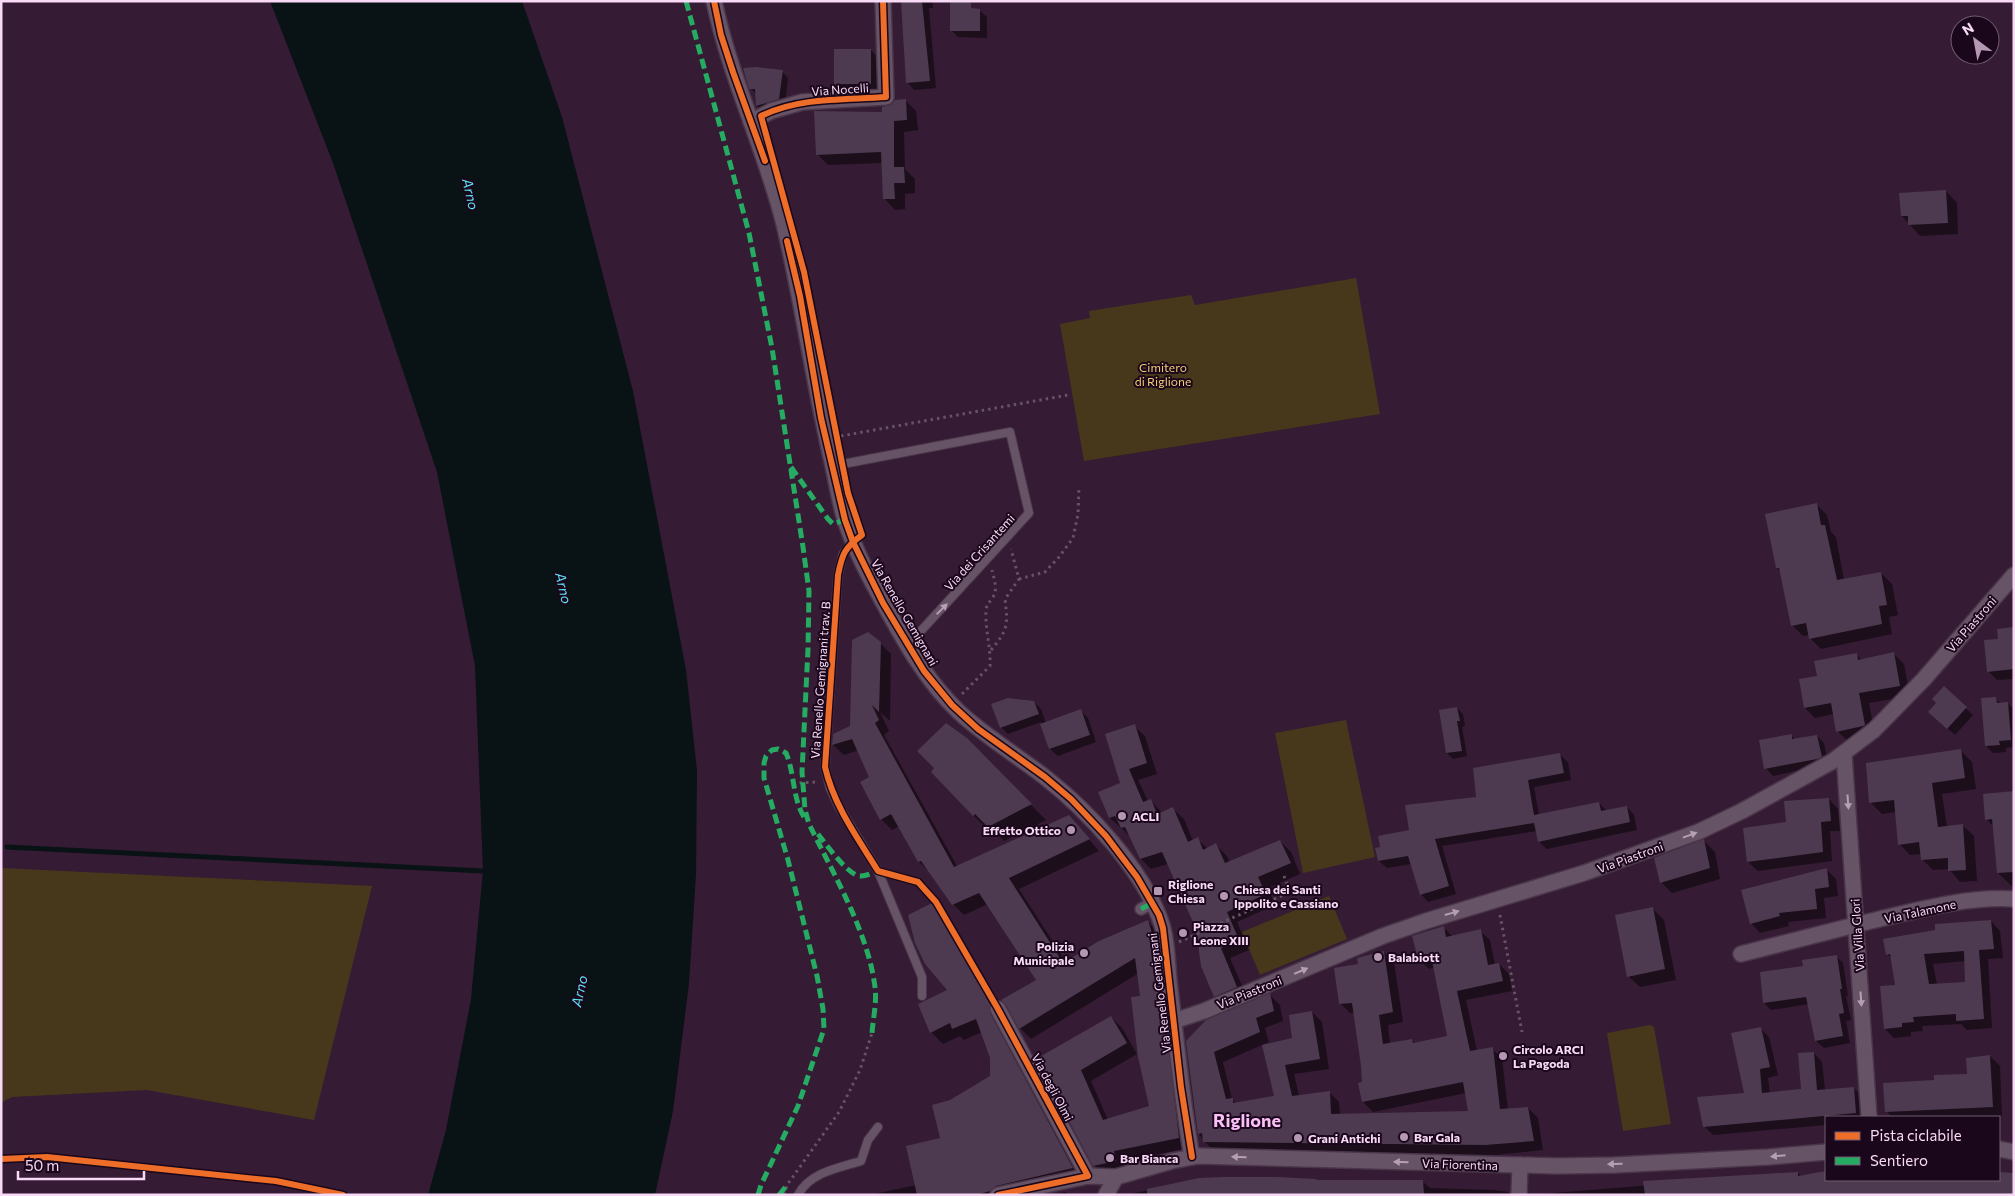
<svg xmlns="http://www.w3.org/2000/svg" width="2015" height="1196" font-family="Commissioner,sans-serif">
<rect width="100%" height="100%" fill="#351b34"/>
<g fill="#48381b">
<path d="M1356,278L1380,414L1084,461L1060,324L1090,318L1089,311L1191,295L1195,305Z"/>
<path d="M1346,720L1375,857L1303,873L1275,733Z"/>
<path d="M1,868L372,886L314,1120L147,1090L12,1097L1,1103Z"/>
<path d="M1329,896L1347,939L1260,975L1242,932Z"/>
<path d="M1650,1025L1654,1027L1671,1124L1623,1131L1607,1033Z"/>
</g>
<path fill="#091215" d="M270,1H522L562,117L633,391L686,670L697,771L696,874L689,983L673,1111L655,1195H428L446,1130L471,999L483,871L475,666L437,472L333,163Z"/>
<g fill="#0007" fill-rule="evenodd">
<path d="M902,1H932L933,8H929L936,88L914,90L907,82Z"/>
<path d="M979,10L987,17V38L958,37L951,30Z"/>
<path d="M871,50L882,62V94H846L835,83Z"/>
<path d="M782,71L788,78L785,105L763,112L757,106L756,94L751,88Z"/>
<path d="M905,100L916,111L918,130L904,132L905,169L915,179V193L905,194V209L895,210L885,199L883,163L828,165L817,154Z"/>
<path d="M1946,191L1957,203L1958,234L1920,236L1902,216Z"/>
<path d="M1816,504L1827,515L1831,532L1836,537L1844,580L1881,573L1892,584L1898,615L1889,617L1892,634L1821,649L1810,638V635L1803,636L1792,625L1781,572L1777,568Z"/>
<path d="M2014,629V679L1997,680L1988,671L1999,641Z"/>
<path d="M880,643L891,654L890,721L880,712L889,731L884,735L957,866L1079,828L1099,851L1019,889L1066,962L1147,921L1158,932L1189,1148L1124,1161L1126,1172L1105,1176L1094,1165L1038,1060L1111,1017L1122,1028L1137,1054L1091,1081L1108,1120L1151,1107L1139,973L1031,1039L1020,1028L1037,980L988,904L964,915L953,904L930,872L919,862L899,826L892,830L881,819L871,778L859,750L844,755L833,745L834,735L851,727Z"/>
<path d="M1894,654L1904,664L1910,696L1869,703L1875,735L1848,741L1837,731L1834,714L1815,718L1805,708L1857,655L1862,660Z"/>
<path d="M1944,688L1973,715L1955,735L1937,719L1938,703Z"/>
<path d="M1996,699L2001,704L2007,703L2014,709V747L2006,748V752L1993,753L1986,746Z"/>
<path d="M1034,702L1041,709L1046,723L1080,710L1088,718L1096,742L1058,756L1050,749L1041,722L1008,734L1001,727Z"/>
<path d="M1457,708L1463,714L1465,726L1462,727L1467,756L1453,759L1447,753Z"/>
<path d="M1134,726L1145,736L1157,774L1138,780L1148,801L1150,800L1162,813L1173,809L1184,819L1193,841L1197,839L1208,849L1216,845L1226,855L1230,862L1280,841L1291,852L1300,874L1268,888L1275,905L1237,922L1249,950L1230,958L1247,997L1225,1007L1215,996L1197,929L1168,864L1151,869L1141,859L1131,837L1110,818L1122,783Z"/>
<path d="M1791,735L1796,740L1817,736L1824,743L1828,764L1773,776L1766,768Z"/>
<path d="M966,739L1046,820L1004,841L991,828L988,830L973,815Z"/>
<path d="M1961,751L1972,762L1976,789L1942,794L1947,827L1962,825L1974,836L1977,881L1960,882L1949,869L1933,870L1922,859L1921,854L1910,855L1899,844L1896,812L1882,814L1871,803Z"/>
<path d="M1560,755L1568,762L1571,780L1534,787L1539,815L1599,803L1607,811L1627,807L1634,815L1637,830L1547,849L1539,842L1537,831L1442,846L1456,894L1428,902L1421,894L1412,864L1387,868L1379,861L1377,849Z"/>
<path d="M2014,793V888L1998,873L1994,827L1986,819Z"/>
<path d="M1829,799L1838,809L1840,831H1830L1832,861L1758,871L1748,862L1787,823Z"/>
<path d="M1704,841L1715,852L1720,879L1672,893L1661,882Z"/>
<path d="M1827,870L1836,879L1838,896L1824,898L1826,918L1788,922L1789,926L1760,933L1751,923Z"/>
<path d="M934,903L946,915L1001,1017L1084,1180L1018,1195H870L916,1185L942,1138L950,1101L992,1076L991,1058L982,1032L964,1040L960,1036L943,1044L931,1032L920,1005L949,991Z"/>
<path d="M1653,909L1664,920L1676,980L1640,987L1628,976Z"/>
<path d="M1991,921L2000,931L2003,958L1988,959L1992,1028L1967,1030L1961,1024L1922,1026L1923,1031L1911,1032V1036L1894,1038L1885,1029L1897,986L1892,959L1887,954ZM1966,961L1967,983L1937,985L1933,964Z"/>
<path d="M1443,927L1453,937L1480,931L1490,940L1495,965L1499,964L1509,974L1512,991L1466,1000L1477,1051L1492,1049L1502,1058L1508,1110L1528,1108L1538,1118L1543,1150L1496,1155L1326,1151L1255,1152L1214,1151L1204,1141L1199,1134L1187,1042L1270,995L1280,1005L1283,1021L1265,1028L1269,1042L1223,1062L1232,1099L1237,1104L1275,1097L1264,1046L1294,1039L1312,1012L1322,1022L1329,1069L1294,1074L1299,1096L1329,1092L1339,1102L1340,1115L1469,1112L1466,1093L1373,1112L1363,1102L1360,1084L1364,1083L1355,1013H1350L1340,1003L1360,965L1384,952L1394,962L1403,1022L1388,1025L1390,1044L1412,1040L1416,1044L1448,1037L1434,967L1429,969L1419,959L1414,937Z"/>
<path d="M1836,956L1843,963L1848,996H1846L1851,1020L1846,1021L1850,1043L1824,1048L1816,1041L1809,1004L1771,1010L1764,1003L1805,967Z"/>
<path d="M1760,1028L1769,1037L1778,1075L1768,1078L1770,1094L1803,1090L1814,1053L1822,1062L1825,1090L1854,1088L1863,1097L1864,1117H1826V1125L1713,1135L1704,1126L1746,1094Z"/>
<path d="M1990,1056L2000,1066L2002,1116L1892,1117L1886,1111L1935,1081L1968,1075Z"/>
<path d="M1826,1172V1180H1999V1173L2011,1174L2014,1195H1529L1798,1173L1801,1176Z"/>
<path d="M1200,1179L1423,1182L1430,1188L1494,1190L1508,1192L1511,1195H1126Z"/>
<path d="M1065,1192L1068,1195H1051Z"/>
</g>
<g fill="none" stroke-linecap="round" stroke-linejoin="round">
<path stroke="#091215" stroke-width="5" d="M7,847L483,871"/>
</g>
<g fill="#4d3a51" fill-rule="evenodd">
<path d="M901,1H922L930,81L906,83Z"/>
<path d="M950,1H971V8L980,9V31H950Z"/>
<rect x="834" y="49" width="37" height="35"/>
<path d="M756,67L783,70L779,99L756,106L755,89H749L743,68Z"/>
<path d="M906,99L907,120L894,121V167H904L905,183H894L895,199H883L881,152L816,155L814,111L882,112V107L891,105L895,100Z"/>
<path d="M1946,190L1948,223L1908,225V216H1901L1899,193Z"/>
<path d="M1817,503L1821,525H1825L1837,580L1881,572L1887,605L1879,606L1882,624L1809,639L1806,623L1791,626L1779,568H1776L1765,514Z"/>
<path d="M2014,627V669L1987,672L1984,640L1998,639L1997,629Z"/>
<path d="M868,632L881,642L879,712L872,705L879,720L875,723L954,867L1069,815L1090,839L1009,878L1063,963L1099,941L1148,920L1158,954L1179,1138L1114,1151L1116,1161L1093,1166L1036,1059L1111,1016L1127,1043L1081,1070L1103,1120L1149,1106L1138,1057L1131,997L1140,996L1135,958L1019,1029L1006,1005L1001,1000L1036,980L979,893L952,905L921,861L918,862L891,814L880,820L860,782L869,777L852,739L832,745L833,734L850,726L852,640Z"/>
<path d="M1894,652L1900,686L1859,693L1865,725L1863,726L1836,732L1831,703L1804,708L1799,679L1817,676L1814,661L1857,653L1858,660Z"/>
<path d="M1944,686L1967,707L1947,729L1928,712L1936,703L1932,699Z"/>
<path d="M1996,697L1997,703L2008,702L2011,740L1999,741L2000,745L1985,746L1981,698Z"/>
<path d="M1008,698L1034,701L1039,714L1000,728L991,704Z"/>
<path d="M1457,707L1460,721H1457L1462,751L1446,753L1439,710Z"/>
<path d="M1081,709L1090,735L1049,749L1040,724Z"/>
<path d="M946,723L967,738L1032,804L988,827L975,814L973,816L931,772L934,768L917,751Z"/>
<path d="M1135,724L1147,763L1129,769L1143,802L1151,799L1157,814L1173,807L1188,842L1198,837L1203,850L1216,843L1225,863L1280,840L1291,863L1258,877L1266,894L1227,912L1239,940L1221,948L1237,987L1214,997L1201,966L1196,929L1162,852L1140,859L1125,827L1121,828L1115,816L1109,818L1098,792L1120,783L1105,734Z"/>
<path d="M1792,734V739L1817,735L1822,757L1817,759L1764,769L1759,740Z"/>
<path d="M1961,749L1965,778L1932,783L1938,827L1963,824L1966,870L1948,871V858L1921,860L1919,842L1898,845L1894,800L1869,803L1866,763Z"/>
<path d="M1560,753L1564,773L1528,780L1534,815L1599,802L1601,811L1627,806L1630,822L1538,842L1534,823L1435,839L1449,886L1420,895L1408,856L1378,861L1375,848L1380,847L1378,836L1409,830L1405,805L1476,797L1473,768Z"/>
<path d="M2014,791V872L1997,873L1992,819L1985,820L1983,794Z"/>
<path d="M1829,798L1831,821L1821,822L1823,852L1747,862L1743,828L1786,822L1784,801Z"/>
<path d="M1704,839L1710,868L1660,883L1654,858Z"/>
<path d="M1827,868L1829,887L1815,889L1817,909L1779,913L1780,916L1750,924L1741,890Z"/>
<path d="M934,902L990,1004V1013L1073,1168L996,1186L990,1191L976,1195H917L906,1146L940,1138L932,1105L950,1100L990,1076V1058L976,1019L952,1029L950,1023L930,1033L918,1004L947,990L925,964L915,943L908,915Z"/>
<path d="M1653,907L1665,969L1627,977L1615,915Z"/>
<path d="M1991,920L1994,949L1979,950L1984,1019L1956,1021V1014L1913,1017L1914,1022L1902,1023V1027L1884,1029L1880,986L1895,985L1890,954L1886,955L1883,939L1935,930V924ZM1964,951L1965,982L1929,984L1924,954Z"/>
<path d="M1444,926L1446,937L1481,929L1488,965L1499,963L1503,981L1457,991L1470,1051L1493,1047L1500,1109L1528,1107L1534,1141L1485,1145L1203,1142L1202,1133L1198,1134L1186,1041L1206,1020L1270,993L1274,1011L1256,1018L1260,1032L1214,1052L1226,1099L1233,1098V1103L1274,1096L1262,1045L1292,1038L1289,1015L1312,1011L1320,1059L1285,1065L1292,1096L1330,1091L1331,1114L1468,1111L1463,1082L1362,1102L1358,1083L1362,1082L1361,1066L1352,1003L1339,1004L1334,968L1358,964L1357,958L1384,951L1393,1012L1379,1015L1383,1044L1412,1039L1413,1043L1447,1036L1431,956L1418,959L1412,936Z"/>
<path d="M1837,955L1842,989H1840L1844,1013L1839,1014L1843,1036L1815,1041L1806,997L1763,1003L1760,972L1803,966L1802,960Z"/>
<path d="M1761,1027L1770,1067L1760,1069L1762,1093L1801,1089L1798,1053L1814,1052L1817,1090L1854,1087L1856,1113L1703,1127L1697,1097L1744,1093L1731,1033Z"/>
<path d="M1990,1055L1993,1107L1885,1112L1883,1083L1934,1080V1075L1967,1074L1966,1058Z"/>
<path d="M1826,1171V1180H1999V1172L2014,1173V1195H1645L1643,1181L1798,1172V1176Z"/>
<path d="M1224,1177H1279L1316,1179L1317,1180H1423L1424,1195H1147V1189L1199,1178Z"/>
</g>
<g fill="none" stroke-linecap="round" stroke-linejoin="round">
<defs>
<g id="service">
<path d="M833,468L843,464L1010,432L1029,513L908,645"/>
<path d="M853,542L843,554L838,575L825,767L830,788L839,807L878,871L922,977V996"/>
<path d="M798,1195C810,1172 839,1168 861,1161L868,1140L878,1127"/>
</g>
<path id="pedestrian" d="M1141,909L1152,903"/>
<g id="minor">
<path d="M714,1C730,78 765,148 784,224C803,304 814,386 833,466C837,485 840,505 846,523C855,550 868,575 882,600C903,639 926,681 959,712C986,737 1018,756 1046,778C1088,811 1141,868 1160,919C1168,940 1167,966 1170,989C1177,1045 1182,1101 1192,1157"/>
<path d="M751,122L771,111L802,102L886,97L883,1"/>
<path d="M1844,754L1869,1117"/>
<path d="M1741,954C1783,943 1825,933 1867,922C1914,911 1965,896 2014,899"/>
<path d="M998,1009L1088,1176"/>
<path d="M1174,1021L1204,1011L1383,936L1426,921L1584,873L1698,832L1742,811L1833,761L1874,730L1924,679L2014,575"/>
<path d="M1999,1149L2014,1152"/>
<path d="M998,1195L1088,1176L1116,1177"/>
<path d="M1106,1195L1116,1177L1172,1161L1198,1156L1557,1166L1615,1165L1768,1157L1826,1152"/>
<path d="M1519,1195L1520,1165"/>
</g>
</defs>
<use href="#service" stroke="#4a364a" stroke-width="10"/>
<use href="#pedestrian" stroke="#4a364a" stroke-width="14"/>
<use href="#minor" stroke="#4a364a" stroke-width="18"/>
<g stroke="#665465" stroke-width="3" stroke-dasharray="2.5 4" stroke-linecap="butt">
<path d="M841,436L1068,395"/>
<path d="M1019,579L1045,572L1059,557L1073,538L1078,514L1079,487"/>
<path d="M991,650C1008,630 1008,625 1005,599L1019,579L1011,549"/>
<path d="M962,694L990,666C991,647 985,630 986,611C986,605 990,602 993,597C998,589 994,579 992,570"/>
<path d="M793,783L818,782"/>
<path d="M1500,915L1522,1032"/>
<path d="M1179,942L1290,892L1284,876"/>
<path d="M784,1195L787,1185L839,1112L860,1070L872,1033"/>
</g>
<use href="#service" stroke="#665466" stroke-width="8"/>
<use href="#pedestrian" stroke="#665466" stroke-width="11"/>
<use href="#minor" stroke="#665466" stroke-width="15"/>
<g stroke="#26ab63" stroke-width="5" stroke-dasharray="10 5" stroke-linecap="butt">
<path d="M686,1L749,233L772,348L803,547L809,591L808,649L802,772L805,810L809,824C833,873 868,932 875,987C877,1002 873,1019 872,1033"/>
<path d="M791,467L828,519L833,524L845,520"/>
<path d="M818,834C826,844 849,877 861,876C868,876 874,871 880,871"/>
<path d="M1141,909L1152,903"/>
<path d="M758,1195L761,1185L798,1106L824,1029L823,1009L817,976L788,860L764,778V763L766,756L772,750L778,749L786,753C795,774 792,797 804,817"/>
<path d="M779,1195L787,1185"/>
</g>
<defs>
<g id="cycleway">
<path d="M714,1L721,35L733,72L765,161"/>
<path d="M883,1L886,97C844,100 799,97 761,116L804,272L848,493L862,535C844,548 842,555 838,575L825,767C834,806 857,837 878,871L918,882L936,902L998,1009L1088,1176L998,1195"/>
<path d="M787,241L800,296L821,418L845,520L853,542L883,603L924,671L952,705L978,729L1045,777L1071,799L1106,836L1137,877L1159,915L1163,928L1181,1087L1192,1157"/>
<path d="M1,1159L47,1157L276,1181L343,1195"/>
</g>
</defs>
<use href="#cycleway" stroke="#1b071b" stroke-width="9"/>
<use href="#cycleway" stroke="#ee6e29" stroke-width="6"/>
</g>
<defs><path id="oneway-solid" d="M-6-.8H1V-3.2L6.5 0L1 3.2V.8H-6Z" transform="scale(1.25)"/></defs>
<g fill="#b69eb5">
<use href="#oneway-solid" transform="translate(942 609) rotate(-45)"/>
<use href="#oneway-solid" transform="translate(1848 802) rotate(86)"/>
<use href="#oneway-solid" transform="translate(1690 835) rotate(-20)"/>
<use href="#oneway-solid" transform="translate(1452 913) rotate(-16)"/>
<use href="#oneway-solid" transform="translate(1301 971) rotate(-23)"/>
<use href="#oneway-solid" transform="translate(1861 999) rotate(86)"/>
<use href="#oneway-solid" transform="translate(1778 1156) rotate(175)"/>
<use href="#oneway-solid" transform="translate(1239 1157) rotate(-178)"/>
<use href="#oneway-solid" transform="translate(1401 1162) rotate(-179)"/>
<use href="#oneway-solid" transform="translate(1615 1164) rotate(178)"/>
</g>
<g fill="#b497b2" stroke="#1b071b" stroke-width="2">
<circle cx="1122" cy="816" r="5"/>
<circle cx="1071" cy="830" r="5"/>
<rect x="1153" y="886" width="10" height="10" rx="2.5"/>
<circle cx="1224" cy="896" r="5"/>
<circle cx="1183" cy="933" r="5"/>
<circle cx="1084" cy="953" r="5"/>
<circle cx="1378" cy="957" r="5"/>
<circle cx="1503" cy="1056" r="5"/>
<circle cx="1404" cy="1137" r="5"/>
<circle cx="1298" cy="1138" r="5"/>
<circle cx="1110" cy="1158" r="5"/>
</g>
<g text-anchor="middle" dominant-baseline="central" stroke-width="4" stroke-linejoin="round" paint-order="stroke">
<g font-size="12" fill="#f8daf6" stroke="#1b071b">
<text transform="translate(840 89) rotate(-4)">Via Nocelli</text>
<text transform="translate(979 552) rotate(-48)">Via dei Crisantemi</text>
<text transform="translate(905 612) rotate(60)">Via Renello Gemignani</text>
<text transform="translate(1971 624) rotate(-49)">Via Piastroni</text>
<text transform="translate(820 680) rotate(-86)">Via Renello Gemignani trav. B</text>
<text transform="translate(1630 857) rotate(-20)">Via Piastroni</text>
<text transform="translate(1920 911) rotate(-12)">Via Talamone</text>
<text transform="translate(1857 935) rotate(-94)">Via Villa Glori</text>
<text transform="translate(1249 992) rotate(-22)">Via Piastroni</text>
<text transform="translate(1159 993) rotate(-97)">Via Renello Gemignani</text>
<text transform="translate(1053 1087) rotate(62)">Via degli Olmi</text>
<text transform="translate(1460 1164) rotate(2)">Via Fiorentina</text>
</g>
<g font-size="12" fill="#f4cf73" stroke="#1b071b">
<text x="1163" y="367">Cimitero<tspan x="1163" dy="14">di Riglione</tspan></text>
</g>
<g font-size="12" font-weight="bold" fill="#f8daf6" stroke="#1b071b" text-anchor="start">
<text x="1132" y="816">ACLI</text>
<text x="1061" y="830" text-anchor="end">Effetto Ottico</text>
<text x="1168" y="884">Riglione<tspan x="1168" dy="14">Chiesa</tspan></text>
<text x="1234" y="889">Chiesa dei Santi<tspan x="1234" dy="14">Ippolito e Cassiano</tspan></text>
<text x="1193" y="926">Piazza<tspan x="1193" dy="14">Leone XIII</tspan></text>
<text x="1074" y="946" text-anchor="end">Polizia<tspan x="1074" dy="14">Municipale</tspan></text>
<text x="1388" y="957">Balabiott</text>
<text x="1513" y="1049">Circolo ARCI<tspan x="1513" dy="14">La Pagoda</tspan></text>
<text x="1414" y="1137">Bar Gala</text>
<text x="1308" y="1138">Grani Antichi</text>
<text x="1120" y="1158">Bar Bianca</text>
</g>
<g font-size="14" font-style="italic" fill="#5de5f7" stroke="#1b071b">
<text transform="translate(471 194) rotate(77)">Arno</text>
<text transform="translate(564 588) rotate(77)">Arno</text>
<text transform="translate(579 991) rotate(-78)">Arno</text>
</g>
<g font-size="18" font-weight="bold" fill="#fabff7" stroke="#1b071b">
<text x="1247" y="1120">Riglione</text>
</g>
</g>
<rect width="2015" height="1196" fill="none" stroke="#f8daf6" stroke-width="5"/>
<rect x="1825" y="1116" width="175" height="65" fill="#1b071b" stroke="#735b73"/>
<rect x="1835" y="1132" width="25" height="8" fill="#ee6e29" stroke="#735b73"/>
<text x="1870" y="1141" font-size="15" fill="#f8daf6">Pista ciclabile</text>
<rect x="1835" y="1157" width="25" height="8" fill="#26ab63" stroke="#735b73"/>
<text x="1870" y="1166" font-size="15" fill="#f8daf6">Sentiero</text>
<g transform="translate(1975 40) rotate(328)"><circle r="24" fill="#1b071b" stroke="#735b73"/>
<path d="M0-4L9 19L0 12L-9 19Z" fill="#b497b2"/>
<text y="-8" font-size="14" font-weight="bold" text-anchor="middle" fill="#f8daf6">N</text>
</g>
<path d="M18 1171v8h126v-8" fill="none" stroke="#f8daf6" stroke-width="2.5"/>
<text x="25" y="1171" font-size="15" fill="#f8daf6" stroke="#1b071b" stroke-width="4" paint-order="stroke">50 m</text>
</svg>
